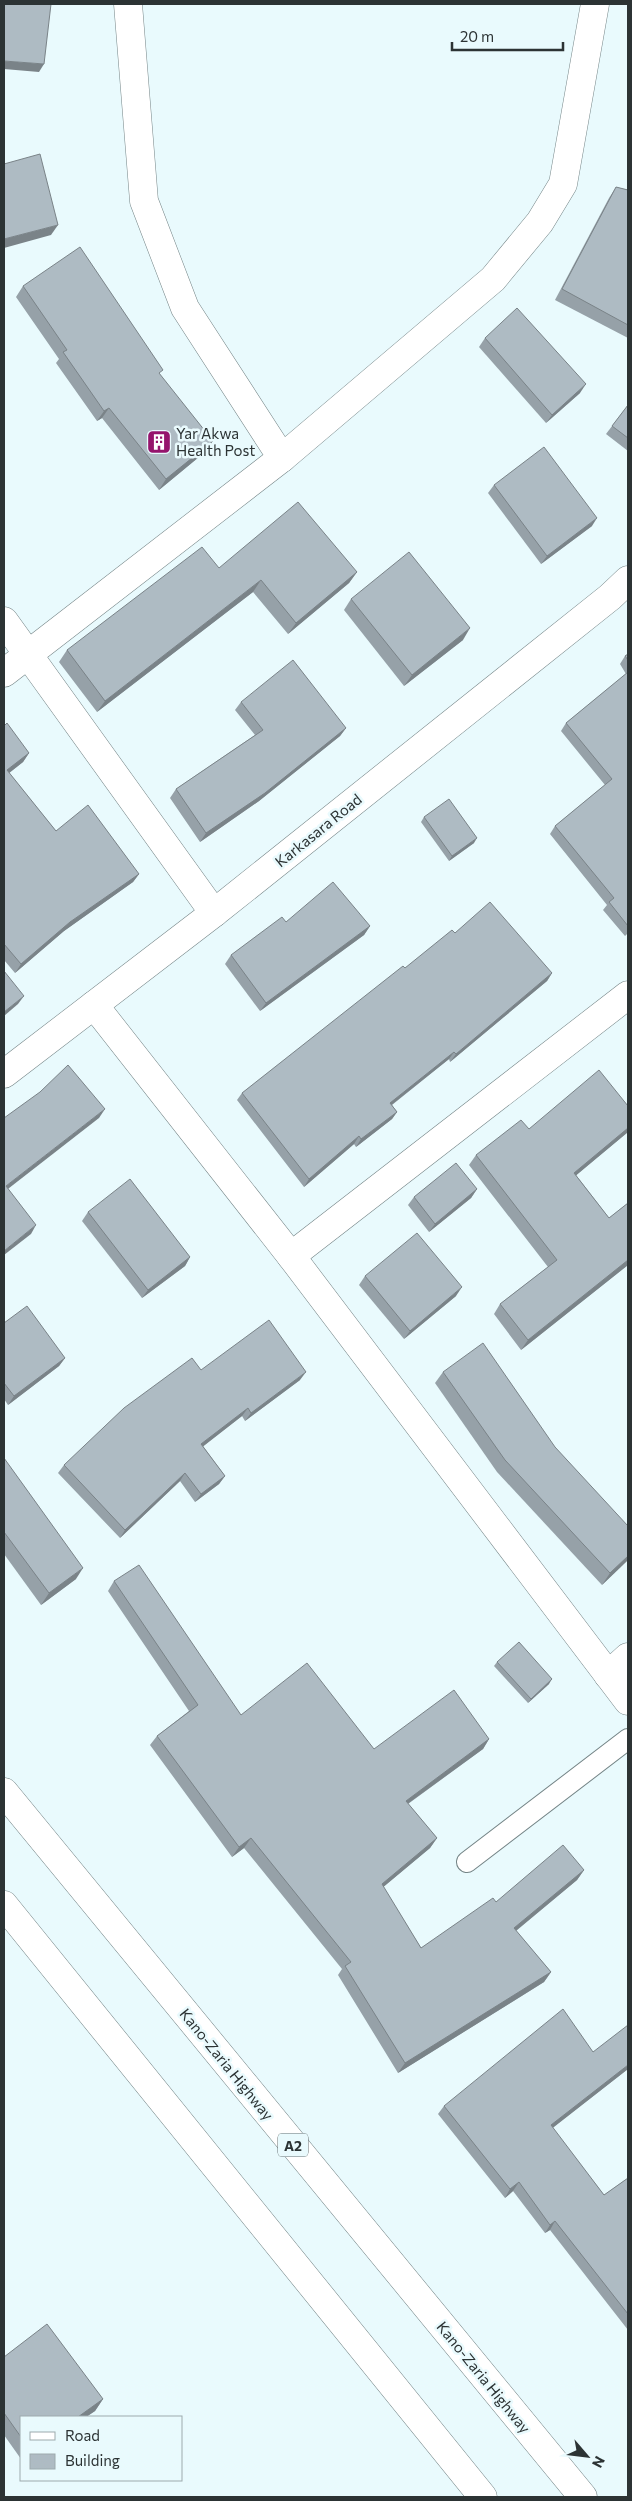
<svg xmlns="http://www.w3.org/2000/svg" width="632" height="2501" font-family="Commissioner,sans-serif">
<rect width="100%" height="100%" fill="#e9fafd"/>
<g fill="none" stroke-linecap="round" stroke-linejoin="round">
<defs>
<path id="lane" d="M467,1862L628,1739"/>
<g id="street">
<path d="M282,458L493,279L540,222L563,184L595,4"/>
<path d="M4,621L214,913"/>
<path d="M4,673L282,458L185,308L144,201L128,4"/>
<path d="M94,1005L291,1256L628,1701"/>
<path d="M291,1256L628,995"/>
<path d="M608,1675L628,1657"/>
</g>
<path id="secondary" d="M4,1074L214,913L610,597L628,580"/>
<g id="highway">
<path d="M4,1792L583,2497"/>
<path d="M4,1905L483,2497"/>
</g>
</defs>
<use href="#lane" stroke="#748486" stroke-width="22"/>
<use href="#street" stroke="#748486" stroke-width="29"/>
<use href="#secondary" stroke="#748486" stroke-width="29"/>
<use href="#highway" stroke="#748486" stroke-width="29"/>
<use href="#lane" stroke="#fff" stroke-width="20"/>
<use href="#street" stroke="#fff" stroke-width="28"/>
<use href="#secondary" stroke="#fff" stroke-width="28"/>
<use href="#highway" stroke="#fff" stroke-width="28"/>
</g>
<g fill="#96a1a8">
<path d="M616,187L628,190V338L555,300L609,198Z"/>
<path d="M23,286L160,375L205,452L159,490L102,418L97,421L56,363L59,359L16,297Z"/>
<path d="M485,338L580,393L546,423L479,347Z"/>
<path d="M628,405V451L606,434Z"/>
<path d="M494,485L592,526L541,564L488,493Z"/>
<path d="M219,568L357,572L349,583L288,634L253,592L97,712L59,662L67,650Z"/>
<path d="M351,599L463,640L404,686L344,610Z"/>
<path d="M628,654V933L625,936L603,910L607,905L550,834L555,826L605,785L561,731L566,723L626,674L620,664L625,656Z"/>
<path d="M241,702L346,728L340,736L259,801L200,842L170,798L176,789L255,735L235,710Z"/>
<path d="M4,726L29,753L23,762L9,773L56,831L139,874L133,882L64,931L15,973L4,960Z"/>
<path d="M424,817L474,843L449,861L421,822Z"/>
<path d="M286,922L370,926L364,935L260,1011L225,964L231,955Z"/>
<path d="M455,933L552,973L547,981L450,1062L449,1059L392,1105L397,1112L392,1119L356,1147L354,1144L304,1187L237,1100L242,1093L405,968Z"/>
<path d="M628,1106V1132L576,1175L609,1218L628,1203V1265L521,1350L494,1314L500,1304L548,1267L469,1165L476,1155L529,1129Z"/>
<path d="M477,1189L471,1198L429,1232L408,1205L414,1197Z"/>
<path d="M88,1212L190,1257L185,1266L142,1298L82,1221Z"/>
<path d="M365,1276L456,1296L404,1339L359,1285Z"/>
<path d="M4,1323L65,1358L59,1366L8,1405L4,1399Z"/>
<path d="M201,1370L300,1380L245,1421L242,1416L203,1446L225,1476L219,1484L195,1502L180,1481L120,1538L58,1473L64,1465Z"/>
<path d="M443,1372L628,1560L602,1585L497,1472L435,1383Z"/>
<path d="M4,1458L76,1579L41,1605L4,1554Z"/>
<path d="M114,1581L241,1715L374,1749L489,1739L483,1749L408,1804L437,1838L430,1848L383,1887L421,1948L496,1902L584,1870L577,1880L516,1931L551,1972L544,1982L398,2073L338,1975L342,1969L244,1848L232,1857L150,1745L157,1736L189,1711L108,1591Z"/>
<path d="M497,1662L549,1684L528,1703L494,1666Z"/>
<path d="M593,2052L628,2069L552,2128L604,2195L628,2178V2330L550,2230L545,2233L513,2191L505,2198L438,2114L444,2106Z"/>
<path d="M4,2357L103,2399L95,2411L86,2417H21V2459L4,2435Z"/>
</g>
<g fill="#7a8388">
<path d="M4,61L44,64L39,72L4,69Z"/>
<path d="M58,225L51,235L4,248V239Z"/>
<path d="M586,384L580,393L546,423L552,415Z"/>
<path d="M109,408L102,418L97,421L104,411Z"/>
<path d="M213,441L205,452L159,490L166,479Z"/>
<path d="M597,518L592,526L541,564L547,556Z"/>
<path d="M357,572L349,583L288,634L296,623Z"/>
<path d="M261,580L253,592L97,712L105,701Z"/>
<path d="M470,628L463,640L404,686L412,675Z"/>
<path d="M346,728L340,736L259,801L200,842L206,833Z"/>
<path d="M29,753L23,762L4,777L7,770Z"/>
<path d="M477,838L474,843L449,861L452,856Z"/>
<path d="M139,874L133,882L64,931L15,973L21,964L70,922Z"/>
<path d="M370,926L364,935L260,1011L266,1003Z"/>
<path d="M552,973L547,981L450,1062L456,1054Z"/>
<path d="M24,996L18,1004L4,1016V1012Z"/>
<path d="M454,1052L449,1059L385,1110L390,1103Z"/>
<path d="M105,1109L99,1118L4,1192L6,1186Z"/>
<path d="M397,1112L392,1119L356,1147L361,1139Z"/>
<path d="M628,1128V1132L567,1183L574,1173Z"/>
<path d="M359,1136L354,1144L304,1187L309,1179Z"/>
<path d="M477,1189L471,1198L429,1232L435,1224Z"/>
<path d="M36,1225L31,1234L4,1255V1251Z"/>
<path d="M190,1257L185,1266L142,1298L148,1290Z"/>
<path d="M628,1260V1265L521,1350L528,1340Z"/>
<path d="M462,1287L456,1296L404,1339L410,1331Z"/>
<path d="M65,1358L59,1366L8,1405L14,1396Z"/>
<path d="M306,1372L300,1380L245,1421L251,1413Z"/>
<path d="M248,1408L242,1416L196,1452L201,1444Z"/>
<path d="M185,1473L180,1481L120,1538L125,1530Z"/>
<path d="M225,1476L219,1484L195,1502L201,1494Z"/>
<path d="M628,1556V1560L602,1585L610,1573Z"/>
<path d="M83,1568L76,1579L41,1605L49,1593Z"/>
<path d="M552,1679L549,1684L528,1703L531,1699Z"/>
<path d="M489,1739L483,1749L399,1810L406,1801Z"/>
<path d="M251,1838L244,1848L232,1857L239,1847Z"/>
<path d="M437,1838L430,1848L375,1894L382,1884Z"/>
<path d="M584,1870L577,1880L507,1938L514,1928Z"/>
<path d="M551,1972L544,1982L398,2073L405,2063Z"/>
<path d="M628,2065V2069L545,2134L551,2125Z"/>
<path d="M519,2182L513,2191L505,2198L510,2189Z"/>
<path d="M555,2221L550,2230L545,2233L550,2225Z"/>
<path d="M103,2399L95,2411L86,2417H78Z"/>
</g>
<g fill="#aebbc3" stroke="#7a8388">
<path d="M4,4H51L44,64L4,61Z"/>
<path d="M40,154L58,225L4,239V164Z"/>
<path d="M616,187L628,190V325L562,289Z"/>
<path d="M80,247L163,370L159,373L213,441L166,479L109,408L104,411L63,352L67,350L23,286Z"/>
<path d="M517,308L586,384L552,415L485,338Z"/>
<path d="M628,405V438L612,426Z"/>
<path d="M544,447L597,518L547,556L494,485Z"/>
<path d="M298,502L357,572L296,623L261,580L105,701L67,650L202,547L219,568Z"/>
<path d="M409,552L470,628L412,675L351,599Z"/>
<path d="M628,654V660L625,656Z"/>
<path d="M293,660L346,728L265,793L206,833L176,789L263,730L241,702Z"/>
<path d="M628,672V926L609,902L614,898L555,826L612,779L566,723Z"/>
<path d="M7,723L29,753L7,770L56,831L88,805L139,874L70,922L21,964L4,944V726Z"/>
<path d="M449,799L477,838L452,856L424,817Z"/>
<path d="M333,882L370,926L266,1003L231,955L282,917L286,922Z"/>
<path d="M490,902L552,973L456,1054L454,1052L390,1103L397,1112L361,1139L359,1136L309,1179L242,1093L403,966L405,968L452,930L455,933Z"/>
<path d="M4,971L24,996L4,1012Z"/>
<path d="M68,1065L105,1109L6,1186L36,1225L4,1251V1118L40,1092Z"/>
<path d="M599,1070L628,1106V1128L574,1173L609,1218L628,1203V1260L528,1340L500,1304L557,1260L476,1155L521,1120L529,1129Z"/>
<path d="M456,1163L477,1189L435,1224L414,1197Z"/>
<path d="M130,1179L190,1257L148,1290L88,1212Z"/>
<path d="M417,1233L462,1287L410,1331L365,1276Z"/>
<path d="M27,1306L65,1358L14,1396L4,1383V1323Z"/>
<path d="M269,1320L306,1372L251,1413L248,1408L201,1444L225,1476L201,1494L185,1473L125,1530L64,1465L124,1408L192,1358L201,1370Z"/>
<path d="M483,1343L555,1447L628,1526V1556L610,1573L505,1460L443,1372Z"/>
<path d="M4,1458L83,1568L49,1593L4,1532Z"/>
<path d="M139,1565L241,1715L307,1663L374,1749L454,1690L489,1739L406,1801L437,1838L382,1884L421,1948L493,1898L496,1902L563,1845L584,1870L514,1928L551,1972L405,2063L345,1966L351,1962L251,1838L239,1847L157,1736L198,1705L114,1581Z"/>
<path d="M519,1642L552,1679L531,1699L497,1662Z"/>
<path d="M563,2009L593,2052L628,2025V2065L551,2125L604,2195L628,2178V2314L555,2221L550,2225L519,2182L510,2189L444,2106Z"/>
<path d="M47,2324L103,2399L78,2417H21V2437L4,2413V2357Z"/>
</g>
<defs>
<symbol id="building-square" viewBox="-11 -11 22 22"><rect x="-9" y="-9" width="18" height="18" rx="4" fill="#95146c" stroke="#e9fafd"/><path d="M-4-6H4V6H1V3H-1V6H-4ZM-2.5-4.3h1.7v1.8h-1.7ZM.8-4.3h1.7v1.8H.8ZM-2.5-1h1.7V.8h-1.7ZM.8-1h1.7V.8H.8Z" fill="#fff"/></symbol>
</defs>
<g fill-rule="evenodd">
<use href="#building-square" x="145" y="428" width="28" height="28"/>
</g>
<g text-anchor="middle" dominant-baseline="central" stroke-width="5" stroke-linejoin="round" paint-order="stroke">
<rect fill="#e9fafd" stroke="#656f70" stroke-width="1" x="278" y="2133.5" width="30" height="23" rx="4"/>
<g font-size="14" font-weight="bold" fill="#2c3334">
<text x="293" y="2145">A2</text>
</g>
<g font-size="15" fill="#2c3334" stroke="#e9fafd" text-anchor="start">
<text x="176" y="433">Yar Akwa<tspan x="176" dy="17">Health Post</tspan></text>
</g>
<g font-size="15" fill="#2c3334" stroke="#e9fafd">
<text transform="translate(318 830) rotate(-39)">Karkasara Road</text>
<text transform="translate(227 2064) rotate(51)">Kano-Zaria Highway</text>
<text transform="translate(484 2377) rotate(51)">Kano-Zaria Highway</text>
</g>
</g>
<rect width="632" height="2501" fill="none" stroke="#2c3334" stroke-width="10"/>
<rect x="20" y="2416" width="162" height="65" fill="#e9fafd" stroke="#9daaad"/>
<rect x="30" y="2432" width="25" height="8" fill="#ffffff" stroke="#9daaad"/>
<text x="65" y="2441" font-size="15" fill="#2c3334">Road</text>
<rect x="30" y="2454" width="25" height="15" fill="#aebbc3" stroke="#9daaad"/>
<text x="65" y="2466" font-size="15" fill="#2c3334">Building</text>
<g transform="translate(587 2456) rotate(118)" stroke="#e9fafd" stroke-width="4" paint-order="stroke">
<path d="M0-4L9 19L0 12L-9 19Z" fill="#2c3334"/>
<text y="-8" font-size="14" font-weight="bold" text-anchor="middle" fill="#2c3334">N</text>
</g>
<path d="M452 42v8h111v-8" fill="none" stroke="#2c3334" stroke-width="2.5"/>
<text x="460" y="42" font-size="15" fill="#2c3334" stroke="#e9fafd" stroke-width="4" paint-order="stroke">20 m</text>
</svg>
